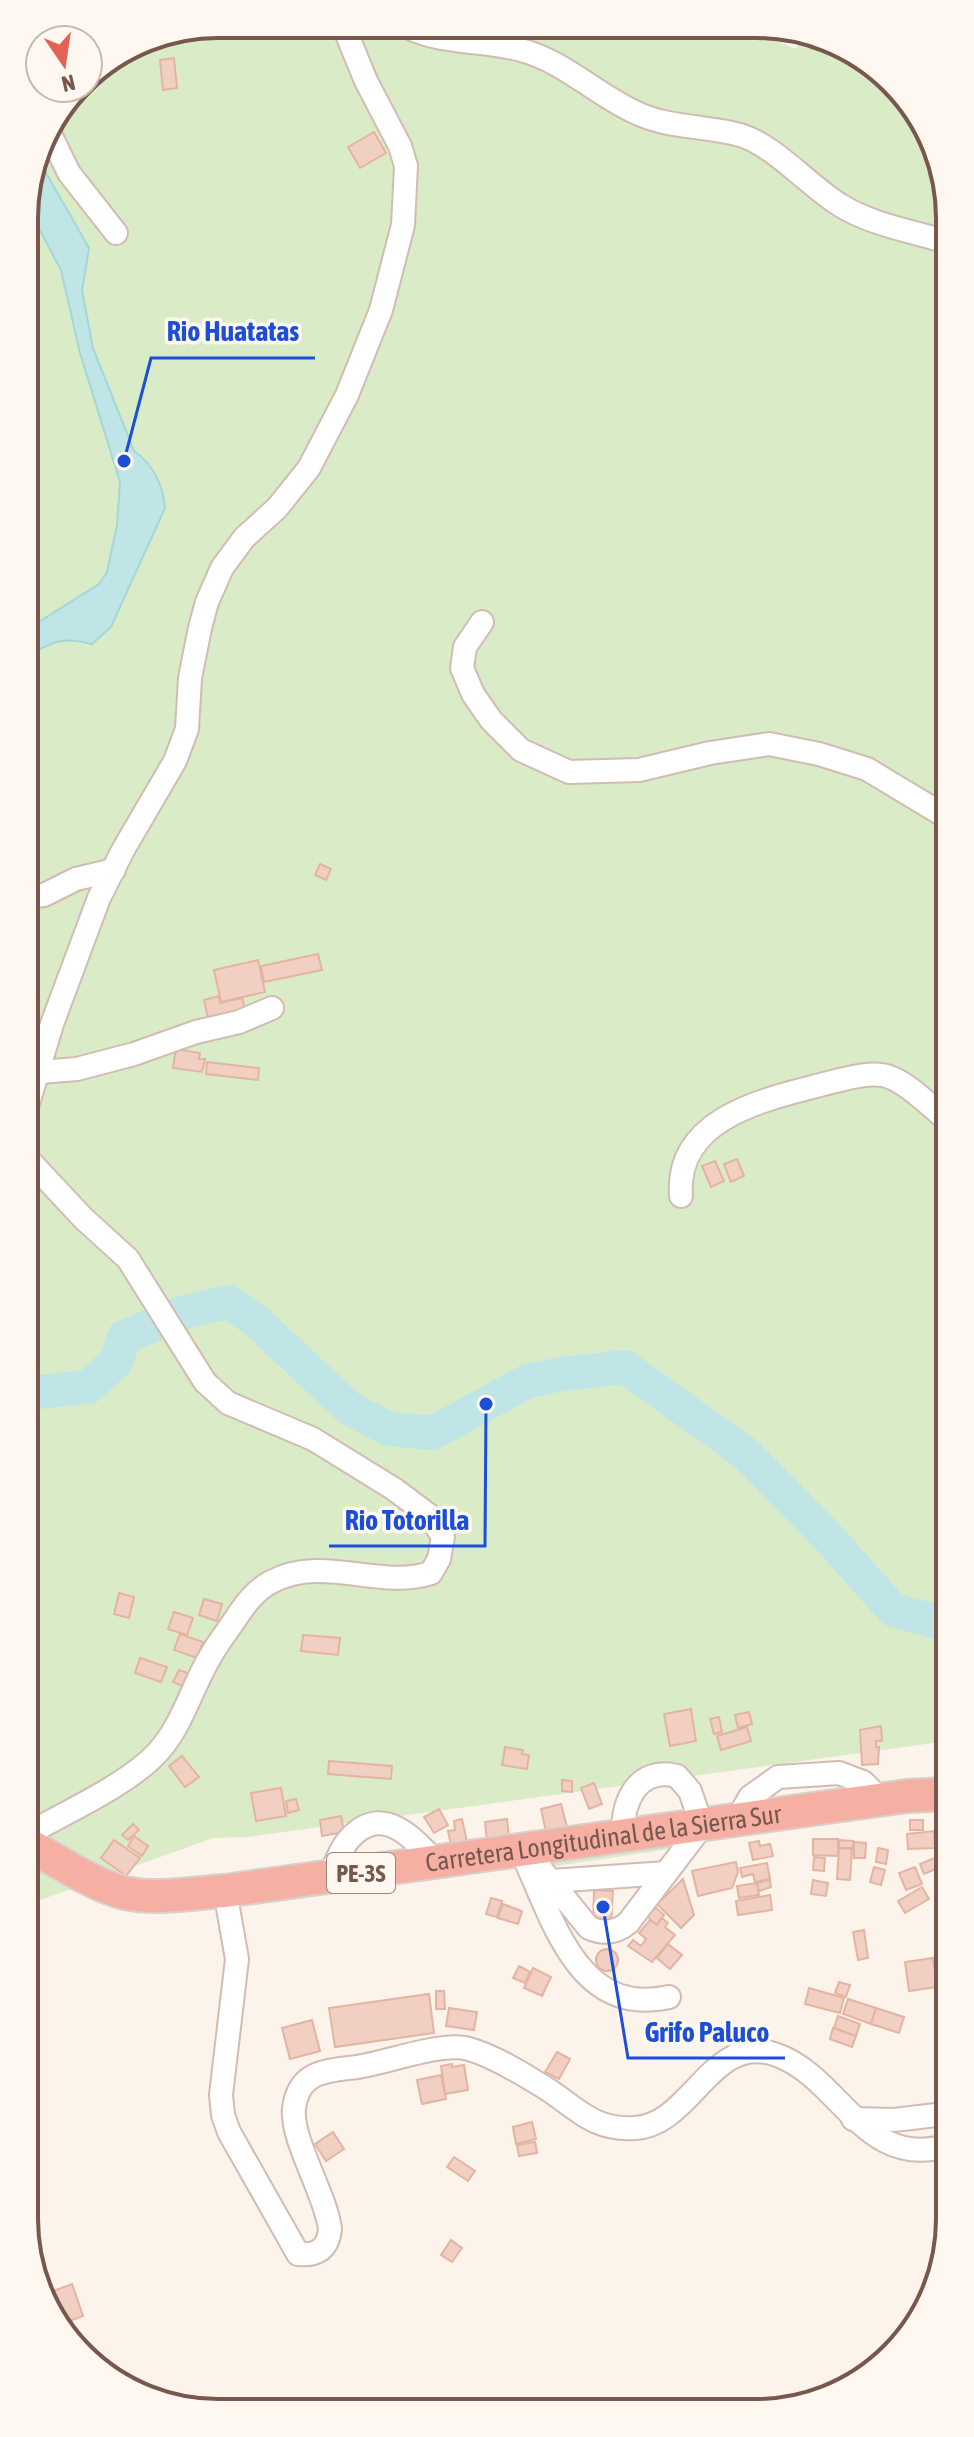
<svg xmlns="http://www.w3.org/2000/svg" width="974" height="2437" font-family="'Asap Condensed',sans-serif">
<rect width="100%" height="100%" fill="#fcf3eb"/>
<g fill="#daebc8">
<path d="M218,24L769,27L782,43L795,49L808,35L893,80L944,168L948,1741L247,1837L213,1838L29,1904L24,204L44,132L78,88H88L90,72L144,39Z"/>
<path d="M670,1844L676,1848L550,1867L552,1862L609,1854L612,1857L613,1853Z"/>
</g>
<path fill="#bfe5e6" stroke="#a5d6d8" stroke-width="2" d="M37,157L89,248L82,291L93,348L134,451C153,464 163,485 165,508L111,627L92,644C59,636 55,642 26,656V630L99,584L107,572L117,525L120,482L80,353L61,270L25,202Z"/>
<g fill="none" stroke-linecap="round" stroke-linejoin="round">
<path stroke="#bfe5e6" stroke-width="34" d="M28,1393L88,1387L116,1362L124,1337L185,1312L228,1302L254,1319L350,1409L389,1429L432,1433L528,1381L562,1374L625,1367L745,1453L828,1537L893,1610L934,1621L948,1622"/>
</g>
<g fill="#f1cfc3" stroke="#e4b4a3" stroke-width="2">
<path d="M174,58L177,88L163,90L160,60Z"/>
<path d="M374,132L386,153L360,168L348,147Z"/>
<path d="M320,864L331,869L326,880L315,875Z"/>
<path d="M318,954L322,970L264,982L261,966Z"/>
<path d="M258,960L265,992L221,1002L214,970Z"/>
<path d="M219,996L220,1003L242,998L246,1012L209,1022L204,1000Z"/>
<path d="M176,1049L200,1053L199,1059H205L202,1072L173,1068Z"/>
<path d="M207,1062L259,1068L258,1080L206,1074Z"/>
<path d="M737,1159L744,1176L731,1182L724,1164Z"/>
<path d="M715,1161L724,1181L711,1187L702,1166Z"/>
<path d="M119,1593L134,1597L129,1618L114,1614Z"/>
<path d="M204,1599L222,1604L217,1621L199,1615Z"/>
<path d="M174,1612L193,1618L187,1635L168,1629Z"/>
<path d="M180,1634L203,1642L197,1658L174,1650Z"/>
<path d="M303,1635L340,1638L338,1655L301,1651Z"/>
<path d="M140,1658L167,1667L161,1682L135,1673Z"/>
<path d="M179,1670L188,1673L182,1686L173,1682Z"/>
<path d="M691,1709L696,1741L670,1746L664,1714Z"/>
<path d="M749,1712L752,1724L738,1728L735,1715Z"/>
<path d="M719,1717L722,1732L714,1734L710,1719Z"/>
<path d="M881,1726L882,1741H876V1747H879L878,1764L862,1765L860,1730Z"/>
<path d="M747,1727L751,1741L721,1750L717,1736Z"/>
<path d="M505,1747L523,1750L522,1754L529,1755L527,1769L502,1765Z"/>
<path d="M182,1756L199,1777L185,1787L169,1766Z"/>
<path d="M329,1761L392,1766L391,1779L328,1774Z"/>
<path d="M562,1780L572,1781V1792L562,1791Z"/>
<path d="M594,1783L602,1804L589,1809L581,1788Z"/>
<path d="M281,1788L286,1816L256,1821L251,1793Z"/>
<path d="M296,1799L299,1810L288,1813L286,1801Z"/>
<path d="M561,1804L567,1827L546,1832L541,1809Z"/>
<path d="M439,1809L448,1825L434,1833L424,1817Z"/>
<path d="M341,1816L344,1832L322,1836L320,1820Z"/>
<path d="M462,1819L467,1842L451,1845L448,1831L455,1830L454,1821Z"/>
<path d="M507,1819L509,1838L487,1842L485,1822Z"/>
<rect x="910" y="1820" width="13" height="10"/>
<path d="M935,1823L948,1824V1841H936Z"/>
<path d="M133,1824L139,1830L128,1840L122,1835Z"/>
<path d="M934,1831L935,1848L908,1849L907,1834Z"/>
<path d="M134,1836L148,1846L142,1856L128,1846Z"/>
<path d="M813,1839H838V1856L813,1855Z"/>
<path d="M114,1840L140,1858L126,1876L101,1858Z"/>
<path d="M839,1840L853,1841V1848H839Z"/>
<path d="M759,1841L760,1846L770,1844L773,1856L753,1860L749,1843Z"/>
<path d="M854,1842L866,1843L865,1858H854Z"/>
<path d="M839,1848L852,1849L850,1880L837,1879Z"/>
<path d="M878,1848L888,1850L886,1864L876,1862Z"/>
<path d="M939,1856L943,1866L924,1874L920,1864Z"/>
<path d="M814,1857L825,1858L824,1871L813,1870Z"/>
<path d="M736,1862L738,1872L732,1888L698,1896L692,1871Z"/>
<path d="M767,1863L770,1879L755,1882L753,1874L742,1877L740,1868Z"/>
<path d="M874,1867L885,1870L881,1885L870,1882Z"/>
<path d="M915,1867L922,1884L906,1890L899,1873Z"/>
<path d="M683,1879L694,1915L681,1928L657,1904Z"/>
<path d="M770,1880L771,1887L759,1891L757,1883Z"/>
<path d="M813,1880L828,1883L826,1896L811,1894Z"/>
<path d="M757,1883L759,1895L739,1898L737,1886Z"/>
<path d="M922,1887L929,1899L905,1913L898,1901Z"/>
<path d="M594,1890L613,1891L611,1924L593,1923Z"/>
<path d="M949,1893V1907L942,1911L936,1902Z"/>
<path d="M770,1895L772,1910L738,1915L736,1901Z"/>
<path d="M491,1898L502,1901L497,1917L486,1914Z"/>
<path d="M503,1904L522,1911L518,1924L498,1918Z"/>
<path d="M655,1907L664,1915L656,1925L647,1916Z"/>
<path d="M662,1918L668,1923L665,1927L675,1935L652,1962L628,1946L633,1940L641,1946L646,1939L639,1933L650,1920L657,1925Z"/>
<path d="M864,1930L868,1958L858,1960L853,1932Z"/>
<path d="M668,1944L682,1955L670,1969L657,1958Z"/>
<circle cx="607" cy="1960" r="11"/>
<path d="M933,1958L937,1987L909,1991L905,1962Z"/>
<path d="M519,1966L530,1972L525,1983L513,1978Z"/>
<path d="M533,1968L551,1977L542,1996L524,1988Z"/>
<path d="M839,1982L850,1985L846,1997L835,1993Z"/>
<path d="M809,1988L844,1998L840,2013L805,2004Z"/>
<path d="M436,1991H444L445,2009H436Z"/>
<path d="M429,1994L434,2033L335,2047L329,2008Z"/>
<path d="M848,1999L876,2008L871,2024L843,2014Z"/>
<path d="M449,2008L477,2012L474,2030L446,2026Z"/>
<path d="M876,2008L904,2017L899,2033L871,2024Z"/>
<path d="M838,2016L860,2024L856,2036L834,2028Z"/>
<path d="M312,2020L320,2051L290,2059L282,2028Z"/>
<path d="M833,2028L856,2036L852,2047L830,2039Z"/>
<path d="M557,2052L570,2059L559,2079L545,2072Z"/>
<path d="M452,2064V2067L464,2065L468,2090L445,2094L441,2066Z"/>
<path d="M441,2075L446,2099L422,2104L417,2080Z"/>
<path d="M532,2122L536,2139L516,2144L513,2127Z"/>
<path d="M333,2132L344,2149L326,2161L315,2144Z"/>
<path d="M535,2142L537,2153L519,2156L517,2145Z"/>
<path d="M454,2157L475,2171L468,2181L447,2167Z"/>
<path d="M451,2240L462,2248L452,2262L441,2255Z"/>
<path d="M72,2284L83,2316L62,2324L45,2294Z"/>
</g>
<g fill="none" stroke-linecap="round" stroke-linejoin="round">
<defs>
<g id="minor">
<path d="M403,25C441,45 481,39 521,50C566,62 597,96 639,114C670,128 708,126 740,135C774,145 809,186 840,205C870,224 910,231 944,241"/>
<path d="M47,128L69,173L116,233"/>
<path d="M482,622L465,647L462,668L473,694L491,720L521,750L569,772L639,770L710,753L769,744L819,754L867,769L945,816"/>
<path d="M26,897L44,895L76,879L114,870"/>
<path d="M40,1072L77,1069L134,1054L196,1032L239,1022L272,1008"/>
<path d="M27,1107L52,1024L99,898L123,850L175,761L187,729L190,678L200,628L207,602L222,568L244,538L277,508L309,468L347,395L381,310L403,225L406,166L400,146L366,81L343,25"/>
<path d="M27,1158L83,1218L128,1259L205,1382L228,1403L313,1439L394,1489L430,1516L443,1537L439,1559L431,1573C378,1590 324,1554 271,1582C254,1591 244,1606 234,1621C226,1633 217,1644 210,1657C192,1687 182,1726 158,1752C130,1783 67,1812 29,1833"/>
<path d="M681,1196C675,1119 762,1100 820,1085C841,1080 872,1069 892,1078C911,1086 930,1106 946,1119"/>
<path d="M737,1820L750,1797L778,1777L839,1773L863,1782L881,1800"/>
<path d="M520,1850L535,1862L589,1928C603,1934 616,1933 628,1923L702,1826L690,1791L677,1776C637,1766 622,1802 623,1836"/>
<path d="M526,1862C555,1926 581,2017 669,1997"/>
<path d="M329,1877C335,1865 341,1847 351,1837C383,1804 414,1838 436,1863"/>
<path d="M551,1881L666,1873"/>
<path d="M225,1891L237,1959L221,2095L223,2115L229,2132L298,2254C317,2256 328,2249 330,2229C326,2195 291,2140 294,2109C298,2071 326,2071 357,2067C387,2063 442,2041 469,2049C493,2056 518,2071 539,2084C574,2104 590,2131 635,2128C692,2125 712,2031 777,2055C841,2078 865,2172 949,2145"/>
<path d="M853,2119L894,2120L936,2115"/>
</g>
<g id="highway">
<path id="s1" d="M29,1845C56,1860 95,1886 125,1893C157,1900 193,1893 225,1891L907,1796L948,1794"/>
</g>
</defs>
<use href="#minor" stroke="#d2bcb2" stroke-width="26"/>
<use href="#highway" stroke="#d9d0cd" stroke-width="36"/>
<use href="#minor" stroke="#fff" stroke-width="22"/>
<use href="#highway" stroke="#f5afa3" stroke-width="32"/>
</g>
<g text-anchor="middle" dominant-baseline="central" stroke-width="7" stroke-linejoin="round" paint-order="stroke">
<rect fill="#fff8f1" stroke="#a0877e" stroke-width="2" x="327" y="1853" width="68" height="40" rx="6"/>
<g font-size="24" font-weight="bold" fill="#78574d">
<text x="361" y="1873">PE-3S</text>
</g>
<g font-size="26" fill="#78574d" stroke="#fff8f1">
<text stroke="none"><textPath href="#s1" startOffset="590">Carretera Longitudinal de la Sierra Sur</textPath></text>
</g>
</g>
<path d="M0 0H974V2437H0ZM218 38H756A180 180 0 0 1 936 218V2219A180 180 0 0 1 756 2399H218A180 180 0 0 1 38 2219V218A180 180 0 0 1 218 38Z" fill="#fff8f1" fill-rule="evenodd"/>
<path fill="none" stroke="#78574d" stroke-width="4" d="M218 38H756A180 180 0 0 1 936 218V2219A180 180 0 0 1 756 2399H218A180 180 0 0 1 38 2219V218A180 180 0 0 1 218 38Z"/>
<path fill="none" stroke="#1d4ed8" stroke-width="3" d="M124 461L151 358H315M486 1404L485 1546H329M603 1907L628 2058H785"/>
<g fill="#1d4ed8" stroke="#fff8f1" stroke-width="3">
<circle cx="124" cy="461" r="8"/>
<circle cx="486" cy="1404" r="8"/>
<circle cx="603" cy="1907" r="8"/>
</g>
<g font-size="28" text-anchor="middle" font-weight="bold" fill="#1d4ed8" stroke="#fff8f1" stroke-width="7" stroke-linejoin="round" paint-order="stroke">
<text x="233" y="341">Rio Huatatas</text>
<text x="407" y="1530">Rio Totorilla</text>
<text x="707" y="2042">Grifo Paluco</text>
</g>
<g transform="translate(64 64) rotate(167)"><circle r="38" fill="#fff8f1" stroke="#c9b8af" stroke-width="2"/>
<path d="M0-6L14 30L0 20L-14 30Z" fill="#e36253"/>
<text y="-12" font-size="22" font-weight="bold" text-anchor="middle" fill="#78574d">N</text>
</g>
</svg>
